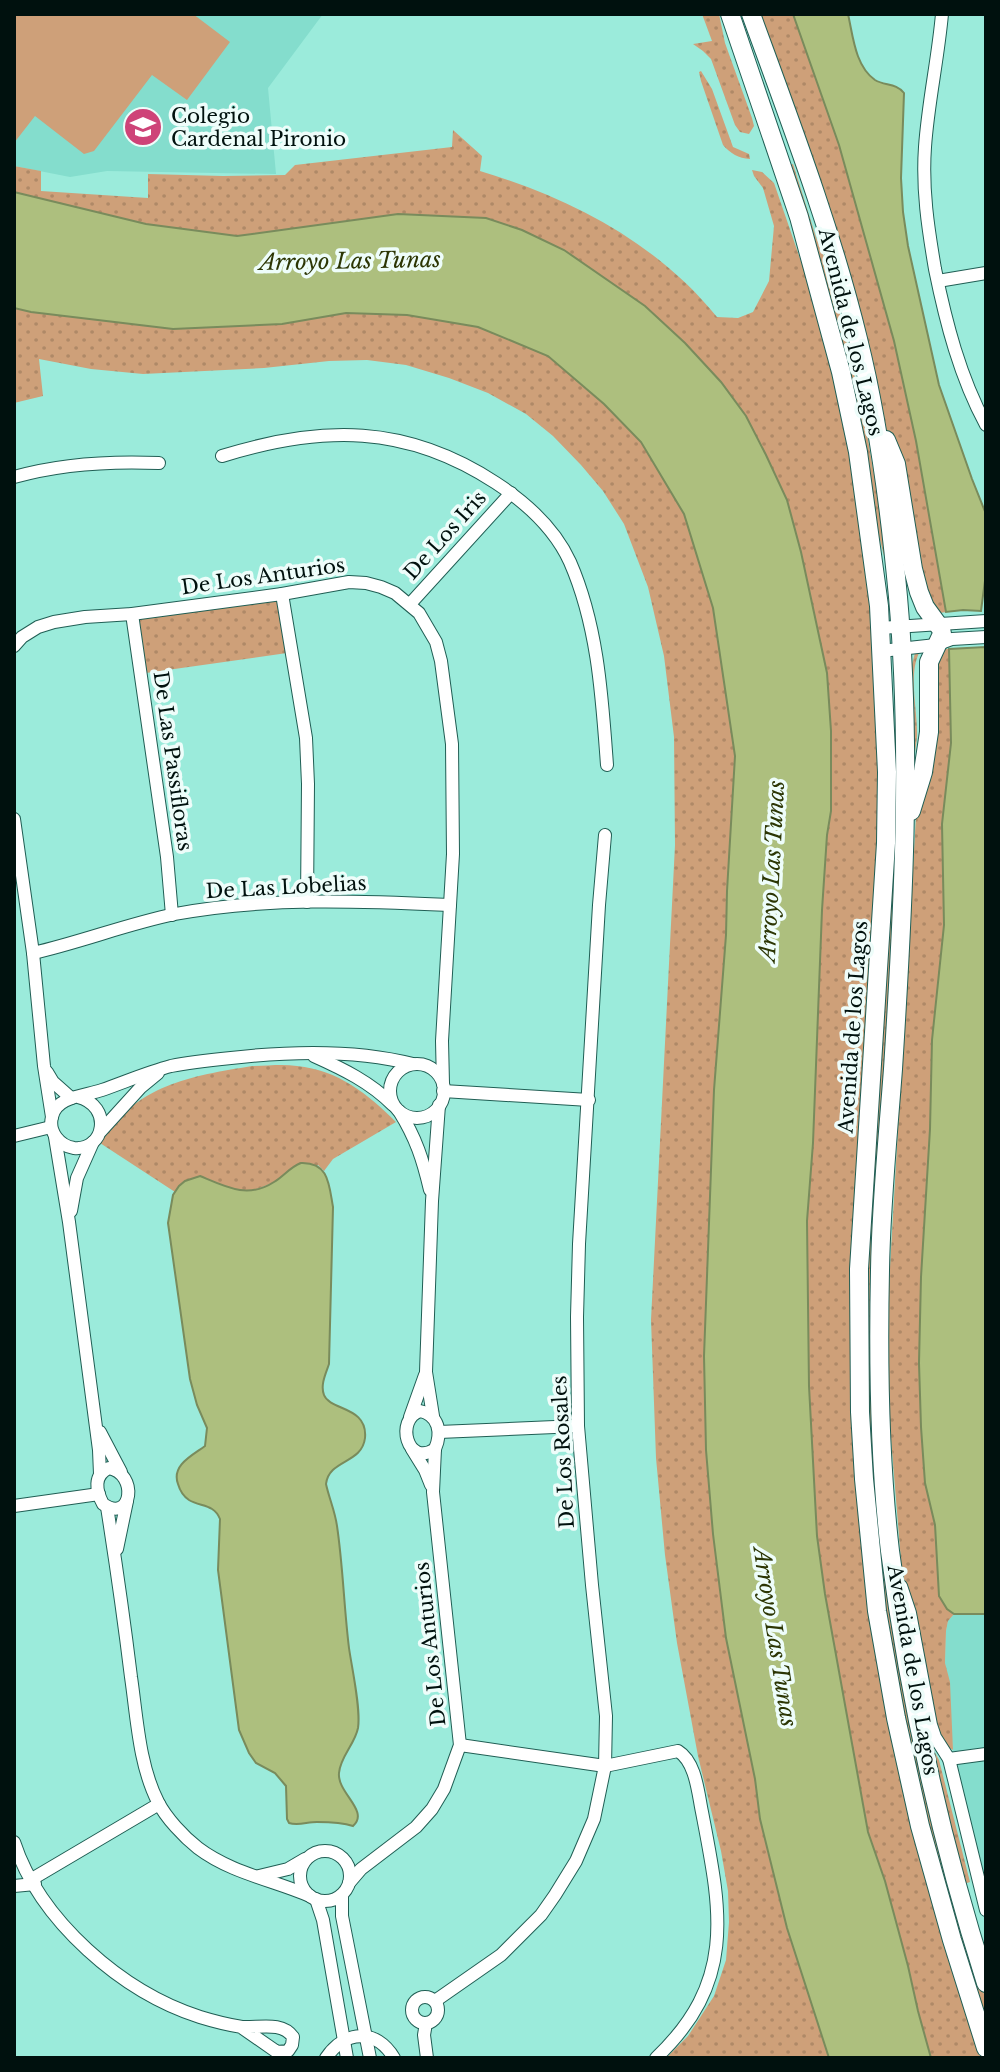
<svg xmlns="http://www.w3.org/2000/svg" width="1000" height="2072" font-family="'Libre Baskerville',serif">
<defs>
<pattern id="grass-dots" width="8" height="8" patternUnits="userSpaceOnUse" patternTransform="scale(2)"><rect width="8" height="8" fill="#cea079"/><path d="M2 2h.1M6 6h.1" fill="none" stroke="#af8967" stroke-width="1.8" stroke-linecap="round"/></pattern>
</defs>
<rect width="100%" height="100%" fill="#9bebdb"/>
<g fill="#84ddcd">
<path d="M14,14H323L268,88L276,174L107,171L70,177L14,166Z"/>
<path d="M954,1614H986V1887L960,1791L953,1750L945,1663L946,1631L948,1621Z"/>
</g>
<g fill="url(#grass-dots)">
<path d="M702,14H719L725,43L752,118L754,126L749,134L740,132L735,125L711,59L703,51L693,44L712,41Z"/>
<path d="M759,14H793L839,145L894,341L916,441L946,612L934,614L878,407Z"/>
<path d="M701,71L712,89L733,147L749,154L750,159C738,158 731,154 723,145L701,81L699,72Z"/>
<path d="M453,130L482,156L480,171C571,198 657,243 717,317L738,318L753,312L769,281L774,226L763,188L754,176L752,170L762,172L774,183L817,308L848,444L872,613L880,801L860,1518L970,2018L984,2058H931L918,2011L908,1966L885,1881L868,1832L825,1594L817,1536L809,1386L807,1221L813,1143L822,910L827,835L831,811L827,673L801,552L787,500L766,455L746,416L721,382L685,343L645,306L564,250L522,230L486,218L398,214L237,236L146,224L14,192V166L41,171V191L148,198V174L223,176L285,175L295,165L452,147Z"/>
<path d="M793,164L816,237L830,271L864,416L885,539L893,612H890L885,560L875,520L858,418L824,274L790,165Z"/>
<path d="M14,308L31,312L173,329L282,324L346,313L407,315L478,327L548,356L604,404L641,442L684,514L713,608L735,756L727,891L726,935L714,1090L704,1356L706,1450L713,1534L726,1638L755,1779L760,1819L787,1928L829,2058H666L688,2036L714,1996L726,1960L729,1922L728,1891L721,1851L698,1756L677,1643L665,1555L656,1458L651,1320L675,845L674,737L664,656L648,587L624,524L603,491L581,465L553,436L526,414L488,393L449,378L406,365L367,360L329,361L264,368L143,374L91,369L39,359L43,396L14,403Z"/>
<path d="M278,599L287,653L146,673L138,619Z"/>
<path d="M942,649H949L951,743L942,824L944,925L932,1040L930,1129L921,1277L919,1363L928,1497L935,1525L939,1596L947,1609L954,1614L948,1621L946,1631L945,1663L950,1682L953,1750L946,1746L935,1725L916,1616L902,1573L889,1414L888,1302L916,816L937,653Z"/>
<path d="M915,653H919C908,676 918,711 917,737C916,747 914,758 913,769L911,668Z"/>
<path d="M900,730L878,1470L970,1952L986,2000V2024L944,1887L902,1717L878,1562L866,1366L867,1289L897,731Z"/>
<path d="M252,1066C267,1066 282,1064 297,1066C338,1070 368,1094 396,1122L333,1159L324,1171L318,1165L252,1191L233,1190L208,1180L179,1186L175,1192L100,1143C135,1085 191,1076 252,1066Z"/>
<path d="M933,1749L939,1760L970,1882L964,1884L958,1862Z"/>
</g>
<path fill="#cea079" d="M14,14H193L230,42L187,100L152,75L94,151L84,154L35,116L14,143Z"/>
<g fill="#adbf7e" stroke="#798b5c" stroke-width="2">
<path d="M793,14H848C853,36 855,66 875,80C885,86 896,83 904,93L901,178L903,212L908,246L939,385L972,479L986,514V573L981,611L963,610L946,612L916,441L894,341L839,145Z"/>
<path d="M14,192L146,224L237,236L398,214L486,218L522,230L564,250L645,306L685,343L721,382L746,416L766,455L787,500L801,552L827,673L831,731V811L827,835L822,910L813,1143L807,1221L809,1386L817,1536L825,1594L868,1832L885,1881L908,1966L918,2011L931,2058H829L787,1928L760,1819L755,1779L726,1638L713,1534L706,1450L704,1356L714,1090L726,935L727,891L735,756L713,608L684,514L641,442L604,404L548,356L478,327L407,315L346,313L282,324L173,329L31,312L14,308Z"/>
<path d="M985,647L986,1614H954L947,1609L939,1596L935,1525L925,1483L921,1427L919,1363L921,1277L930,1129L932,1040L944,925L942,824L951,743L949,649Z"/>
<path d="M301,1163C329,1162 329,1185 333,1207L329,1364C326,1373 320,1385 324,1395C330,1411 368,1406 365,1438C362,1464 329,1459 326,1484C329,1498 335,1511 337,1526C343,1566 344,1608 349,1648C352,1669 361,1709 358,1728C355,1744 340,1757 339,1773C337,1793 370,1811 353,1826C341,1822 329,1822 317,1822C307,1822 298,1826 289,1823L287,1819L286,1786L275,1773L256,1763L249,1753L239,1730L218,1570L220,1519C214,1504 201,1507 189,1500C183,1496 180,1491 178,1484C171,1465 193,1455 205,1446L207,1428L197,1405L190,1379L168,1223L173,1195L179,1186L185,1181L200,1176C226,1187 248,1199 274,1182C284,1176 290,1167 301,1163Z"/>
</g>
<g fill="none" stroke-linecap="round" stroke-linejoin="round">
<defs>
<g id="street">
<path d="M942,14C938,59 928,103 925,147C922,189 928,228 935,269C946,323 960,377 986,425"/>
<path d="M938,281L986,273"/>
<path d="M222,456C322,425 406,424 496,483C525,502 555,529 570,562C598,626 602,697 607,765"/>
<path d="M14,477C60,464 112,461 159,463"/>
<path d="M282,594L306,738L308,784L307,902"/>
<path d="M410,604L511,493"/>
<path d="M132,614L167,857L172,915"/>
<path d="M880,628L986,621"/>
<path d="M14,646L22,637L38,627L54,622L85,617L132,614L282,594L349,582L366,583L381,587L395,593L419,613L436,642L441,661L452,744L453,854L442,1041L443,1084"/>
<path d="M881,651L936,645L952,639L986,637"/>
<path d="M14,819L33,953L44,1066L52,1117"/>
<path d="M33,953C81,942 127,924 175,914C265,897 359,901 450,905"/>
<path d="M314,1056C343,1069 370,1082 393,1105"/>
<circle cx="417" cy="1091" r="27"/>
<path d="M47,1072L53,1082L71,1098"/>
<path d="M443,1091L589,1100"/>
<path d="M78,1097C113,1106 105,1151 74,1148C60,1146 48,1132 52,1117C56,1096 85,1096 102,1090C125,1082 148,1072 171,1066C191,1062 211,1060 231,1058C291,1051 354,1049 413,1064"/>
<path d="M399,1111C416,1138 423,1160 430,1190"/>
<path d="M101,1131L141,1087L158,1073"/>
<path d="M14,1136L51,1127"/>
<path d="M55,1137L69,1222L99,1450L100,1474"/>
<path d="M71,1211L77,1178L93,1142"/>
<path d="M420,1411C439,1415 442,1433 435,1449C407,1468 395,1419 420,1411Z"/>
<path d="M433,1416L426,1372L432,1201L439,1105"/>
<path d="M410,1417L425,1375"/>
<path d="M100,1432L121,1472"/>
<path d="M439,1432L578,1426"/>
<path d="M412,1449L425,1470L431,1485"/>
<path d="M109,1468C138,1473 133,1524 103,1504C96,1491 93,1475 109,1468Z"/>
<path d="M14,1506L99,1494"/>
<path d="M107,1507C116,1564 124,1620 131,1677C137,1718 139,1765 158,1802C166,1818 184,1837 198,1848C231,1873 273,1880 310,1896"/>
<path d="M117,1549L127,1501"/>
<path d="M901,1586L910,1613L931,1725L935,1737L949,1759L986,1910"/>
<path d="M460,1745L605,1766L678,1751C696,1762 698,1793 702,1812C721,1911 737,1981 656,2058"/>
<path d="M949,1759L986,1754"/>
<path d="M14,1842C40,1921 122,1992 200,2017C213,2021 229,2025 242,2027C259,2028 282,2021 293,2037L292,2045L288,2051L277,2052L241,2027"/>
<circle cx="325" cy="1876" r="25"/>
<path d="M259,1876L288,1869L305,1859"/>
<path d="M32,1879L159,1804"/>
<path d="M349,1883L361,1869L416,1827L432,1809L444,1789L460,1745L433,1492L435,1449"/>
<path d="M14,1886L35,1884"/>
<path d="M342,1895V1916L370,2058"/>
<path d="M316,1899L323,1920L347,2058"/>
<circle cx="425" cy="2010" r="13"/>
<path d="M435,2001L501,1955L541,1915L555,1895L576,1861L594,1819L605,1766L606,1716L592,1585L578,1426L577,1317L579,1244L599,905L605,835"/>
<path d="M426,2023L424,2035L427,2058"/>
<path d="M326,2058C345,2030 376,2028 394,2058"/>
</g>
<g id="secondary">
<path d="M730,14L799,217L841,372L858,452L879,606L887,772L886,843L859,1269L860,1412L864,1479L877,1611L896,1718L920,1826L952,1940L986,2048"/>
<path d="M751,14C790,121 831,228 858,339C879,423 890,510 898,597C912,754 903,912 893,1069C888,1136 881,1203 880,1270C878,1363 879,1458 890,1551C909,1698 941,1842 986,1983"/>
<path d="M886,440L896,464L913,569L919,592L925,607L941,629L942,634L929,662V732L923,772L911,811"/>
</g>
</defs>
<use href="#street" stroke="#205e54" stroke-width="14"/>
<use href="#secondary" stroke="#205e54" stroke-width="20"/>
<use href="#street" stroke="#fff" stroke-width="12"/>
<use href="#secondary" stroke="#fff" stroke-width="18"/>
</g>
<defs>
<symbol id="school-disc" viewBox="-11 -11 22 22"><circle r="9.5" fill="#ce4378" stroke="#eefdfa"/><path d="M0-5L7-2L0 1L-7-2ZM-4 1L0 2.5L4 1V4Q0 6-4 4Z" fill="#fff"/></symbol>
</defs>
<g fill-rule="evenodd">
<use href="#school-disc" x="121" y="105" width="44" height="44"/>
</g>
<g text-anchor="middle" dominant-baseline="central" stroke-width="7" stroke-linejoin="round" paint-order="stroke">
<g font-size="20" fill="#00110e" stroke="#eefdfa" text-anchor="start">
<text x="171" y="116">Colegio<tspan x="171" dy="23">Cardenal Pironio</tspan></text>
</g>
<g font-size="20" fill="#00110e" stroke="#eefdfa">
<text transform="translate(851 332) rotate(76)">Avenida de los Lagos</text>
<text transform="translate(445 535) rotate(-48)">De Los Iris</text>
<text transform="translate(263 576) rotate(-8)">De Los Anturios</text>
<text transform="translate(173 761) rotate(82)">De Las Passifloras</text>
<text transform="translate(286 887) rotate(-3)">De Las Lobelias</text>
<text transform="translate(853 1027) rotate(-86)">Avenida de los Lagos</text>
<text transform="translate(563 1452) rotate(-93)">De Los Rosales</text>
<text transform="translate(430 1644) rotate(-96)">De Los Anturios</text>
<text transform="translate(913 1670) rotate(80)">Avenida de los Lagos</text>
</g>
<g font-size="22" font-style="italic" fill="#2c3604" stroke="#eefdfa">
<text transform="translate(350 261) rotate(-1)">Arroyo Las Tunas</text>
<text transform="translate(772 871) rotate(-87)">Arroyo Las Tunas</text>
<text transform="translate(775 1637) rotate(81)">Arroyo Las Tunas</text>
</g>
</g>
<rect width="1000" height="2072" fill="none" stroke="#00110e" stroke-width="32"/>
</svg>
